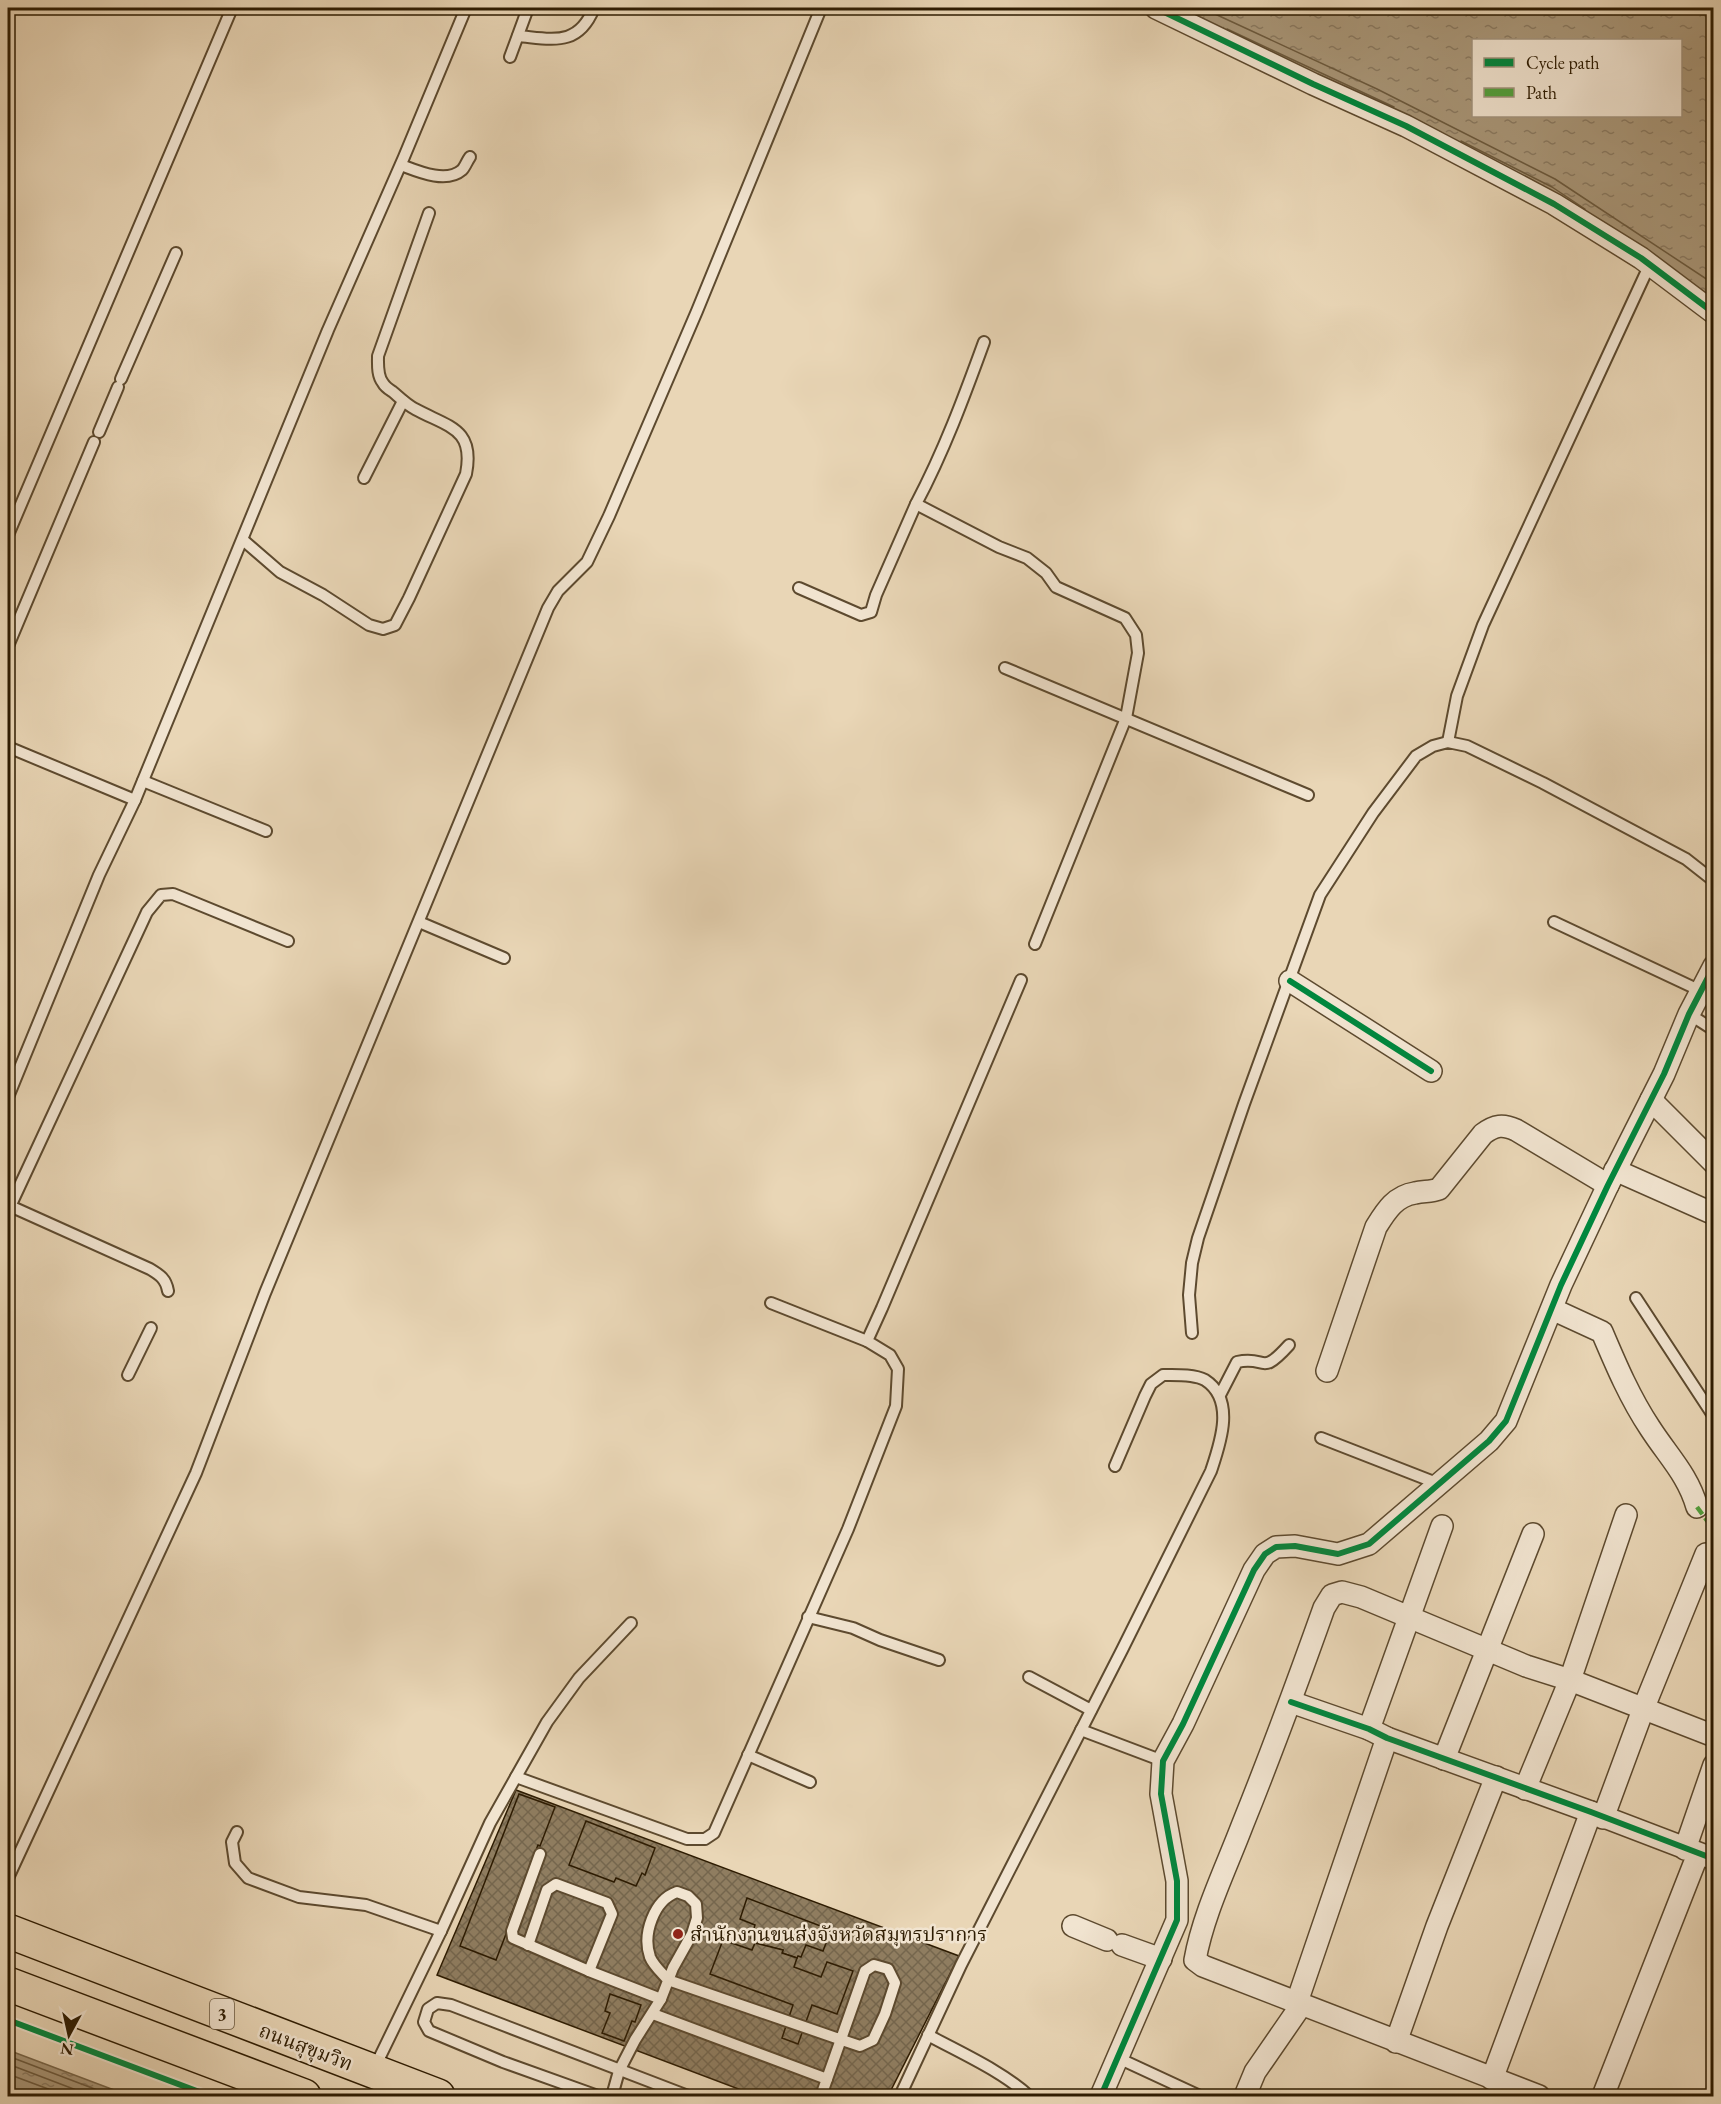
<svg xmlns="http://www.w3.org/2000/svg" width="1721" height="2104" font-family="'EB Garamond','Noto Serif Thai',serif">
<defs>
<pattern id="water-ripples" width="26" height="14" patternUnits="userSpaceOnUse" patternTransform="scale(1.5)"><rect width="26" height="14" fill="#a99779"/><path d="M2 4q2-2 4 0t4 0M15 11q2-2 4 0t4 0" fill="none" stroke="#8a7a61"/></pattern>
<pattern id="building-cross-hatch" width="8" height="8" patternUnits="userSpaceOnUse" patternTransform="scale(1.5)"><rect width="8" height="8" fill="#8f7d60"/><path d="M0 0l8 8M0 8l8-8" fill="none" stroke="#75664d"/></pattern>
</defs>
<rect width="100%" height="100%" fill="#e9d6b6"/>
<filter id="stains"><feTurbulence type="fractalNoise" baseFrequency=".00333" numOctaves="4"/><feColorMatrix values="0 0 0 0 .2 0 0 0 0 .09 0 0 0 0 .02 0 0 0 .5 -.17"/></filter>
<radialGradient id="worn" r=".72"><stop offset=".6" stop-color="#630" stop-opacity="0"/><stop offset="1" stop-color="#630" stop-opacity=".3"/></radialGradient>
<g fill="url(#water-ripples)" stroke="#786649" stroke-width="1.5" fill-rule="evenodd">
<path d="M1149,8H1713V314L1545,199ZM1474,40H1680V116H1474Z"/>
<path d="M8,2050L130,2096H8Z"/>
</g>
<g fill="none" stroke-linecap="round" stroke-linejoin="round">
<g stroke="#6c5a3e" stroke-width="1.5">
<path d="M1202,8L1377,89L1555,179L1714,284"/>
<path d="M1227,29L1394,107"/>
<path d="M1461,141L1552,187L1585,209"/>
<path d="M8,2056L113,2096"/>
<path d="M8,2064L92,2096"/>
<path d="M8,2074L67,2096"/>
</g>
</g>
<g fill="url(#building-cross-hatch)" stroke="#2e1c02" stroke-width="1.5">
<path d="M516,1790L959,1956L888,2096H757L437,1975Z"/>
<path d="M519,1794L555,1807L540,1846L538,1845L509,1920L511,1921L496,1960L460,1946Z"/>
<path d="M586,1821L655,1848L645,1875L642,1873L636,1886L616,1878L614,1882L569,1865Z"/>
<path d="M747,1898L831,1930L823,1951L806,1945L801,1957L798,1956L797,1958L782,1953L783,1950L755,1943L756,1940L751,1938L755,1925L740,1919Z"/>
<path d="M723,1940L752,1950L755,1943L783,1950L782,1953L797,1958L794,1967L821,1977L827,1962L853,1971L837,2014L812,2005L798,2044L782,2038L793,2005L710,1974Z"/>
<path d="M610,1994L641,2005L635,2022L632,2021L624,2041L602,2033L610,2013L605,2011Z"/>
</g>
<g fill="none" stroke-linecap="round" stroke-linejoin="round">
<defs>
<g id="lane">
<path d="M518,36C553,39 578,47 594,8"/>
<path d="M510,57L528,8"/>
<path d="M401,165C417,171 446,184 462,170C465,167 467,161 470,157"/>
<path d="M984,342C964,397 944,451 916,504L999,547L1027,558L1046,573L1056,587L1125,618L1136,635L1138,653L1126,718L1035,944"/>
<path d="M121,379L176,253"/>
<path d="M99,432L118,387"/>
<path d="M364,478L403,401"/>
<path d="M8,535L232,8"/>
<path d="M243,540L280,572L323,595L369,625L383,629L395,625L409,598L466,474C475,428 448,427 415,409C407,405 400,398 393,392C390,390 385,387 383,383C377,376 378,364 378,356L429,213"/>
<path d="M799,588L861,615L871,612L876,595L916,504"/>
<path d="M8,646L94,442"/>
<path d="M1005,668L1308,795"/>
<path d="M1448,742L1457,696L1483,625L1650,264"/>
<path d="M8,747L135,800"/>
<path d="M143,781L266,831"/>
<path d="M419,922L504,958"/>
<path d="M1554,922L1701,991"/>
<path d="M1689,1014L1714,1030"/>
<path d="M8,1097L99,875L135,800L328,330L404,157L466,8"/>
<path d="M10,1206L150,1269C160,1275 166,1279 168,1291"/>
<path d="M8,1211L147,912L161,895L173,894L183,898L288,941"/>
<path d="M1636,1298L1714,1417"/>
<path d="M771,1303L867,1341"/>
<path d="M1192,1333L1189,1295L1192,1263L1198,1238L1244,1104L1320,895L1373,813L1416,756L1433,746L1448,742L1467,746L1543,783L1686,859L1714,881"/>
<path d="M128,1375L151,1328"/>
<path d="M1220,1395L1237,1362C1268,1355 1259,1378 1289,1345"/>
<path d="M1321,1438L1439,1484"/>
<path d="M808,1617L853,1628L880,1640L939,1660"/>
<path d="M1029,1677L1091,1710"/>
<path d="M1081,1730L1163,1761"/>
<path d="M748,1755L810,1782"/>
<path d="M516,1777L687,1839H705L714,1833L848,1529L896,1406L898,1369L890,1355L867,1341L882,1308L1021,980"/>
<path d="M237,1832L232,1842L235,1863L248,1878L299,1897L366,1905L441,1931"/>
<path d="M540,1854L512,1931L513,1938L589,1971L661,1999"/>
<path d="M8,1878L196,1473L265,1293L548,608L558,591L587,562L609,516L697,311L821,8"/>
<path d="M528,1945L547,1890L556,1884L607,1903L612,1914L589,1971"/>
<path d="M653,2014L827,2079"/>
<path d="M928,2035C961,2053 1002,2071 1029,2096"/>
<path d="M1118,2058L1200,2096"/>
<path d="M374,2069L441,1931L490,1823L547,1722L579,1678L631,1623"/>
<path d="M598,2096L503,2062L429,2031L424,2022L428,2009L437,2003L451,2005L688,2096"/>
<path d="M612,2096L619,2071L635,2040L661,1999L673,1968L692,1934L697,1918L696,1904L688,1896L677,1892C654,1900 642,1934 650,1957C653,1965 662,1973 668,1980L842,2040L860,2046L873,2040L885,2014L895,1983L888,1969L874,1965L865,1971L821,2096"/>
<path d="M900,2096L961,1965L1122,1650L1211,1471C1220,1444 1236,1400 1205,1380C1194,1374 1175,1375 1163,1375L1151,1384L1145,1396L1115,1466"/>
</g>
<g id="street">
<path d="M1156,8L1313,84L1406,126L1554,204L1641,258L1714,313"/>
<path d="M1290,981L1431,1071"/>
<path d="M1651,1100L1714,1163"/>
<path d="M1615,1170L1714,1214"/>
<path d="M1552,1309L1602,1332C1616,1365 1630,1398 1650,1428C1668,1456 1688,1475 1697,1507"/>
<path d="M1327,1371L1376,1227C1386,1211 1395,1196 1415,1193C1424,1191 1431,1192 1439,1189L1483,1134C1495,1125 1503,1124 1516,1130L1608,1185"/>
<path d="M1291,1702L1369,1729L1387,1738L1591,1812L1714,1859"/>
<path d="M1369,1729L1442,1526"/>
<path d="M1444,1759L1533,1534"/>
<path d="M1525,1789L1570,1680L1626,1515"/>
<path d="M1603,1818L1644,1707L1706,1554"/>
<path d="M1685,1849L1714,1765"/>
<path d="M1073,1926L1107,1940"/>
<path d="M1122,1945L1161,1959"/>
<path d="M1297,2002L1387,1738"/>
<path d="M1396,2042L1437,1926L1496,1777"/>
<path d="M1492,2079L1591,1812"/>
<path d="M1101,2096L1177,1920V1881L1161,1794L1163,1761L1183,1724L1254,1570L1265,1554L1276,1547L1295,1546L1338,1554L1369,1544L1489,1441L1506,1421L1561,1285L1608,1185L1664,1074L1689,1014L1714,966"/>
<path d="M1245,2096L1255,2072L1302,2004"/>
<path d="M1539,2096L1203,1966L1195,1960C1203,1915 1226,1868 1242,1826C1271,1754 1298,1681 1324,1608L1332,1595L1342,1592L1361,1597L1526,1666L1570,1680L1714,1736"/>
<path d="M1603,2096L1698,1854"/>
</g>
<g id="highway">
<path d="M8,1931L438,2096"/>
<path d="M8,1984L304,2096"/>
</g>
</defs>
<use href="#lane" stroke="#5d4a2f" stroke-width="14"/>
<use href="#street" stroke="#5d4a2f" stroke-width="24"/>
<use href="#highway" stroke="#2e1c02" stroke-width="36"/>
<use href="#lane" stroke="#f1e4d0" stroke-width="10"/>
<use href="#street" stroke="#f1e4d0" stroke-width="21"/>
<use href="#highway" stroke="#e9d6b6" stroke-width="33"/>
<path stroke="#52a13d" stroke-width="4.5" stroke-dasharray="9 4.5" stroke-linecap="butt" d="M1697,1507L1714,1530"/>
<defs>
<g id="cycleway">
<path d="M1156,8L1313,84L1406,126L1554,204L1641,258L1714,313"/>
<path d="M1290,981L1431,1071"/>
<path d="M1291,1702L1369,1729L1387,1738L1591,1812L1714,1859"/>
<path d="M8,2020L210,2096"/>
<path d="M1101,2096L1177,1920V1881L1161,1794L1163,1761L1183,1724L1254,1570L1265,1554L1276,1547L1295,1546L1338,1554L1369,1544L1489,1441L1506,1421L1561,1285L1608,1185L1664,1074L1689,1014L1714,966"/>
</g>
</defs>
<use href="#cycleway" stroke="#f1e4d0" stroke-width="10"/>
<use href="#cycleway" stroke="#00873e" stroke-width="6"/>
</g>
<circle fill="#8f2418" stroke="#f1e4d0" stroke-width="2" cx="678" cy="1934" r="6"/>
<g text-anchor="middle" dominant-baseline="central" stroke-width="5" stroke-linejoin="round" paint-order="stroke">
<rect fill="#f1e4d0" stroke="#685840" stroke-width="1.5" x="210" y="1999" width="24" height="30" rx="4.5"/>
<g font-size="18" font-weight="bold" fill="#2e1c02">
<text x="222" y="2014">3</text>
</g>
<g font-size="20" fill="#2e1c02" stroke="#f1e4d0" text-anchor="start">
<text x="690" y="1934">สำนักงานขนส่งจังหวัดสมุทรปราการ</text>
</g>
<g font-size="20" fill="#2e1c02" stroke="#f1e4d0">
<text transform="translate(306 2047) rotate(21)">ถนนสุขุมวิท</text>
</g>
</g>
<rect width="1721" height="2104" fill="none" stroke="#e9d6b6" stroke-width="30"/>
<rect x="9" y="9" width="1703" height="2086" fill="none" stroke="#2e1c02" stroke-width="3"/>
<rect x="15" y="15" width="1691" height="2074" fill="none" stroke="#2e1c02" stroke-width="1.5"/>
<rect x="1472" y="39" width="210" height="78" fill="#f1e4d0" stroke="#a3947e" stroke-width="1.5"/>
<rect x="1484" y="58" width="30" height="9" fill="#00873e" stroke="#a3947e" stroke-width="1.5"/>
<text x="1526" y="69" font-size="18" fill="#2e1c02">Cycle path</text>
<rect x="1484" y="88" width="30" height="9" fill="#52a13d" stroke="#a3947e" stroke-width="1.5"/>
<text x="1526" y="99" font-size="18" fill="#2e1c02">Path</text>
<g transform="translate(69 2035) rotate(188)" stroke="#f1e4d0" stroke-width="4.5" paint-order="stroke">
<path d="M0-4.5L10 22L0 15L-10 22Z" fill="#2e1c02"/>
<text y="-9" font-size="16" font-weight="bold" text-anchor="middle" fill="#2e1c02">N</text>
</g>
<rect width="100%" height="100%" filter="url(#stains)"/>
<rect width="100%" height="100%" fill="url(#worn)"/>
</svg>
